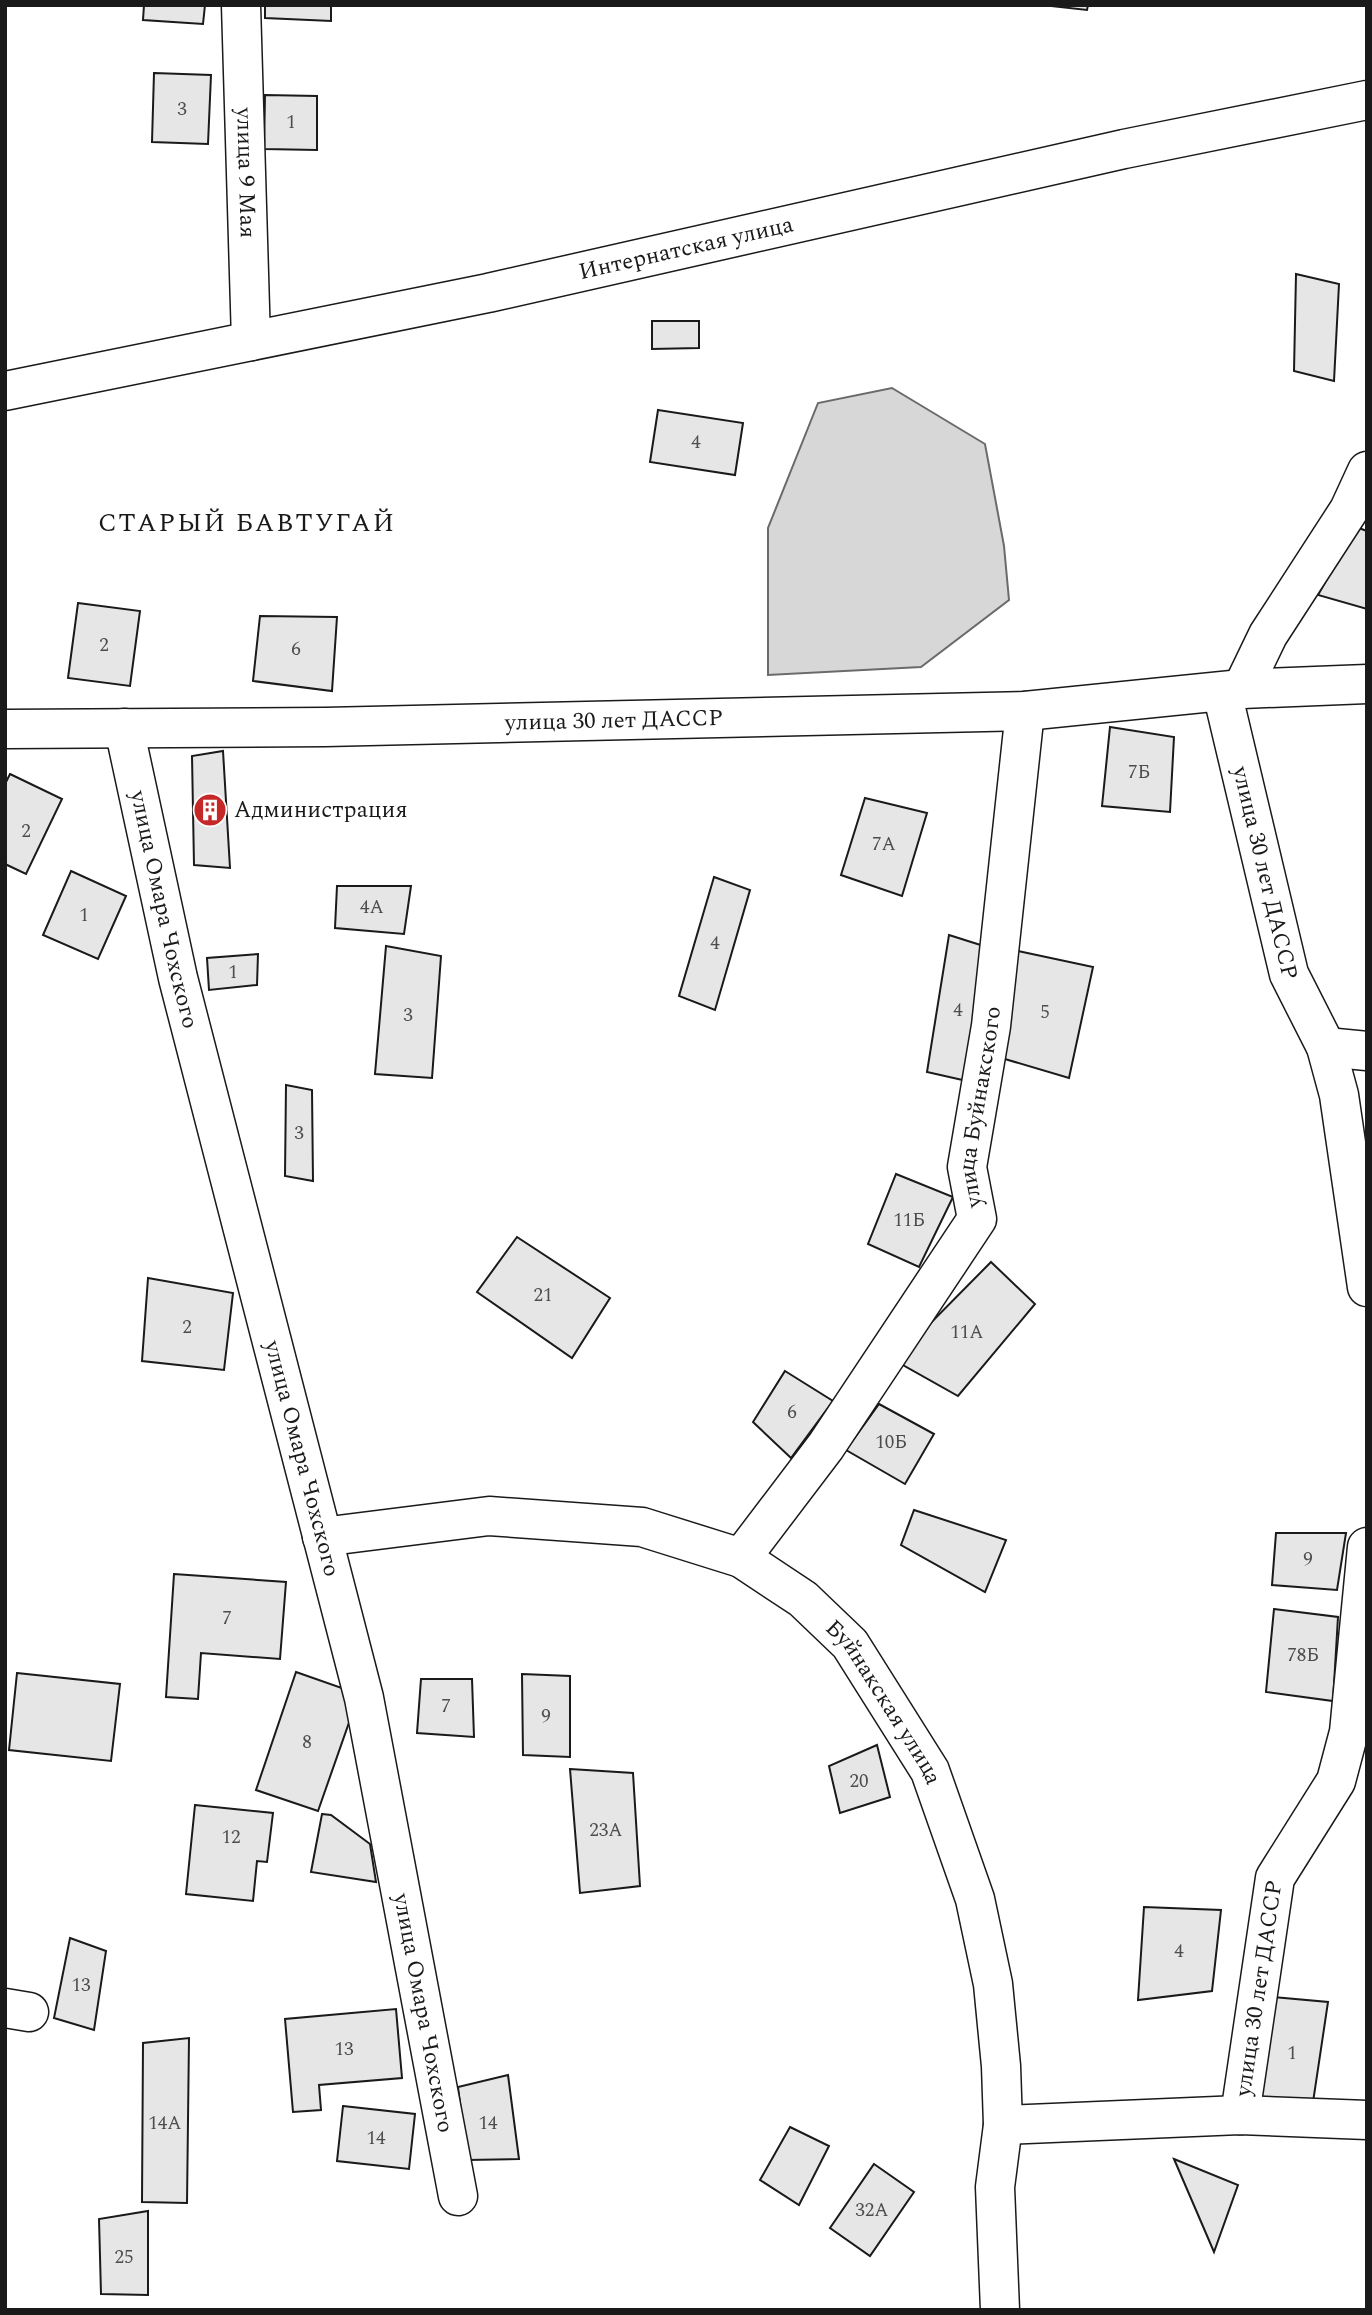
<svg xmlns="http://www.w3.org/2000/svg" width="1372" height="2315" font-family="Spectral,serif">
<rect width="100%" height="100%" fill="#fff"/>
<path fill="#d7d7d7" stroke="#6a6a6a" stroke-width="2" d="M892,388L985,444L1004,546L1009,600L921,667L768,675V528L818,403Z"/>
<g fill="#e6e6e6" stroke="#1a1a1a" stroke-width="2">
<path d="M144,5H205L203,24L143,20Z"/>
<path d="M265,5H331V21L265,18Z"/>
<path d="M1042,5H1088L1087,10Z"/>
<path d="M154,73L211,75L208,144L152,142Z"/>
<path d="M265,95L317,96V150L264,149Z"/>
<path d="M1296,274L1339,284L1334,381L1294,371Z"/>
<path d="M652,321H699V348L652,349Z"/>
<path d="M658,410L743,423L735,475L650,462Z"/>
<path d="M1356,527L1367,531V609L1318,595Z"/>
<path d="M78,603L140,611L130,686L68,678Z"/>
<path d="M260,616L337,617L332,691L253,681Z"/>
<path d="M1110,727L1174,737L1170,812L1102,806Z"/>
<path d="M223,751L230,868L194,865L192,756Z"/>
<path d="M10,774L62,799L26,874L5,864V784Z"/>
<path d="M865,798L927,813L902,896L841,875Z"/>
<path d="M71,871L126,896L98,959L43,935Z"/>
<path d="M714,877L750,890L715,1010L679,996Z"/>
<path d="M337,886H411L404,934L335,928Z"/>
<path d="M949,935L990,948L967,1081L927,1072Z"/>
<path d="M386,946L441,956L432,1078L375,1074Z"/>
<path d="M1018,951L1093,967L1069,1078L998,1057Z"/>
<path d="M258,954L257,985L209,990L207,958Z"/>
<path d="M286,1085L312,1090L313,1181L285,1176Z"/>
<path d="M896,1174L953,1197L919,1267L868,1244Z"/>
<path d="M517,1237L610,1298L572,1358L477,1292Z"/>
<path d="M991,1262L1035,1304L958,1396L894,1360Z"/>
<path d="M148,1278L233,1293L224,1370L142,1361Z"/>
<path d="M785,1371L833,1401L791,1458L753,1422Z"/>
<path d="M879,1404L934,1434L905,1484L846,1450Z"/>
<path d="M914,1510L1006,1540L985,1592L901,1545Z"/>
<path d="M1276,1533H1346L1337,1590L1272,1585Z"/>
<path d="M174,1574L286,1582L280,1659L201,1653L198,1699L166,1697Z"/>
<path d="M1274,1609L1338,1617L1333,1701L1266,1692Z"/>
<path d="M296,1672L359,1694L318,1811L256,1790Z"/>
<path d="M17,1673L120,1684L111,1761L9,1750Z"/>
<path d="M522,1674L570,1676V1757L523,1755Z"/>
<path d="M421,1679H472L474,1737L417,1733Z"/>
<path d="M877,1745L890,1797L840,1813L829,1766Z"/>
<path d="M570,1769L633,1773L640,1886L580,1893Z"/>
<path d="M195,1805L273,1813L267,1862L257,1861L253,1901L186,1894Z"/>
<path d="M322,1814L331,1815L370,1844L376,1882L311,1872Z"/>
<path d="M1144,1907L1221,1910L1212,1991L1138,2000Z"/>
<path d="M70,1938L106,1951L94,2030L54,2018Z"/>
<path d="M1273,1997L1328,2002L1312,2109L1254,2103Z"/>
<path d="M396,2009L402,2078L319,2085L321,2110L293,2112L285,2019Z"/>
<path d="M189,2038L187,2203L142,2202L143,2043Z"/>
<path d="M508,2075L519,2159L467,2160L458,2087Z"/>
<path d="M343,2106L415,2114L409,2169L337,2161Z"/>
<path d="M790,2127L829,2146L799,2205L760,2180Z"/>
<path d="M1174,2159L1238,2185L1214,2252Z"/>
<path d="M874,2164L914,2192L870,2256L830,2228Z"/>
<path d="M148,2211V2295L101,2294L99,2219Z"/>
</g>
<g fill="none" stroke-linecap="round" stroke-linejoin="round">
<defs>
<g id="minor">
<path id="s1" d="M241,5L251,341"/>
<path id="s2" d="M5,391L488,293L1124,149L1367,100"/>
<path d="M1242,689L1268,635L1349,510L1367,471"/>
<path id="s3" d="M1222,692L1289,974L1326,1047L1339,1095L1367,1287"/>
<path id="s4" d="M124,728L178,978L364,1698L458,2196"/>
<path id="s5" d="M5,729L325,727L1025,711L1242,689L1367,684"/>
<path d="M1326,1047L1367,1051"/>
<path id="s6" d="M322,1537L489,1516L642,1527L741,1558L803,1599L850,1644L930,1771L975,1899L993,1984L1001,2066L1003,2125L995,2187L1000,2310"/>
<path id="s7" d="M741,1558L826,1446L977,1219L967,1167L991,1026L1025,711"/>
<path d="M5,2008L29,2012"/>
<path id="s8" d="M1240,2115L1275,1878L1336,1781L1349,1732L1367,1547"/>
<path d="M1003,2125L1240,2115L1367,2120"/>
</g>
</defs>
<use href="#minor" stroke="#1a1a1a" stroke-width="41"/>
<use href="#minor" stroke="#fff" stroke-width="38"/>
</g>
<defs>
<symbol id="building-disc" viewBox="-11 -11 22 22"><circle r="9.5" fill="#c62828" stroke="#fff"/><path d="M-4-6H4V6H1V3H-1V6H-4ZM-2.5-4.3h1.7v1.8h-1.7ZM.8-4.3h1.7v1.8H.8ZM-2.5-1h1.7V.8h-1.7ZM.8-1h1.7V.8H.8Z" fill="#fff"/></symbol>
</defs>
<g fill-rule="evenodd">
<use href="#building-disc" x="191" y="791" width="38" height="38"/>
</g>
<g text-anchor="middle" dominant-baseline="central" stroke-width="5" stroke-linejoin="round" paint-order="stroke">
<g font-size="19" fill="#4d4d4d">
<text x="182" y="109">3</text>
<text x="291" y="122">1</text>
<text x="696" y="442">4</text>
<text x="104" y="645">2</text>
<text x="296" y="649">6</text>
<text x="1139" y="772">7Б</text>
<text x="26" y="831">2</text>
<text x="884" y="844">7А</text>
<text x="372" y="907">4А</text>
<text x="84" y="915">1</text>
<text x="715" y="943">4</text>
<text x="233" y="972">1</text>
<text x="958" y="1010">4</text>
<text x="1045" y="1012">5</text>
<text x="408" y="1015">3</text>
<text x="299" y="1133">3</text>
<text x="909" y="1220">11Б</text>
<text x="543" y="1295">21</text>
<text x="187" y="1327">2</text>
<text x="967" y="1332">11А</text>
<text x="792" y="1412">6</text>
<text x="891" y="1442">10Б</text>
<text x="1308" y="1559">9</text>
<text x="227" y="1618">7</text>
<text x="1303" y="1655">78Б</text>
<text x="446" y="1706">7</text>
<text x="546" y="1716">9</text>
<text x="307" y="1742">8</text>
<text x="859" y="1781">20</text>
<text x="606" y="1830">23А</text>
<text x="231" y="1837">12</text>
<text x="1179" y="1951">4</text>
<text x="81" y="1985">13</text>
<text x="344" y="2049">13</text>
<text x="1292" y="2053">1</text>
<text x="165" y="2123">14А</text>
<text x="488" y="2123">14</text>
<text x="376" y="2138">14</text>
<text x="872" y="2210">32А</text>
<text x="124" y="2257">25</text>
</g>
<g font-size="23" fill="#1a1a1a" stroke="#fff">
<text stroke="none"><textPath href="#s1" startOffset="168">улица 9 Мая</textPath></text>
<text stroke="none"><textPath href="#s2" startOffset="696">Интернатская улица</textPath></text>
<text stroke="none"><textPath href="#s5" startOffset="609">улица 30 лет ДАССР</textPath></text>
<text stroke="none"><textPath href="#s3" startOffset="186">улица 30 лет ДАССР</textPath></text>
<text stroke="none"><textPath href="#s4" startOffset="186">улица Омара Чохского</textPath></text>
<text stroke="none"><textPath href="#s7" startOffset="527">улица Буйнакского</textPath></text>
<text stroke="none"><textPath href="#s4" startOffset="752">улица Омара Чохского</textPath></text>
<text stroke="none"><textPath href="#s6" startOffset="632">Буйнакская улица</textPath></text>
<text stroke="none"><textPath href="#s8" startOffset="128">улица 30 лет ДАССР</textPath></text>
<text stroke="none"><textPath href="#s4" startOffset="1320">улица Омара Чохского</textPath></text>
</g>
<g font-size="23" fill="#1a1a1a" stroke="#fff" text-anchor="start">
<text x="234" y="810">Администрация</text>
</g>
<g font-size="26" letter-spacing="2" fill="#1a1a1a" stroke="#fff">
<text x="247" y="523">СТАРЫЙ БАВТУГАЙ</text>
</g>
</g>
<rect width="1372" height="2315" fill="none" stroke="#1a1a1a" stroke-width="14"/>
</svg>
